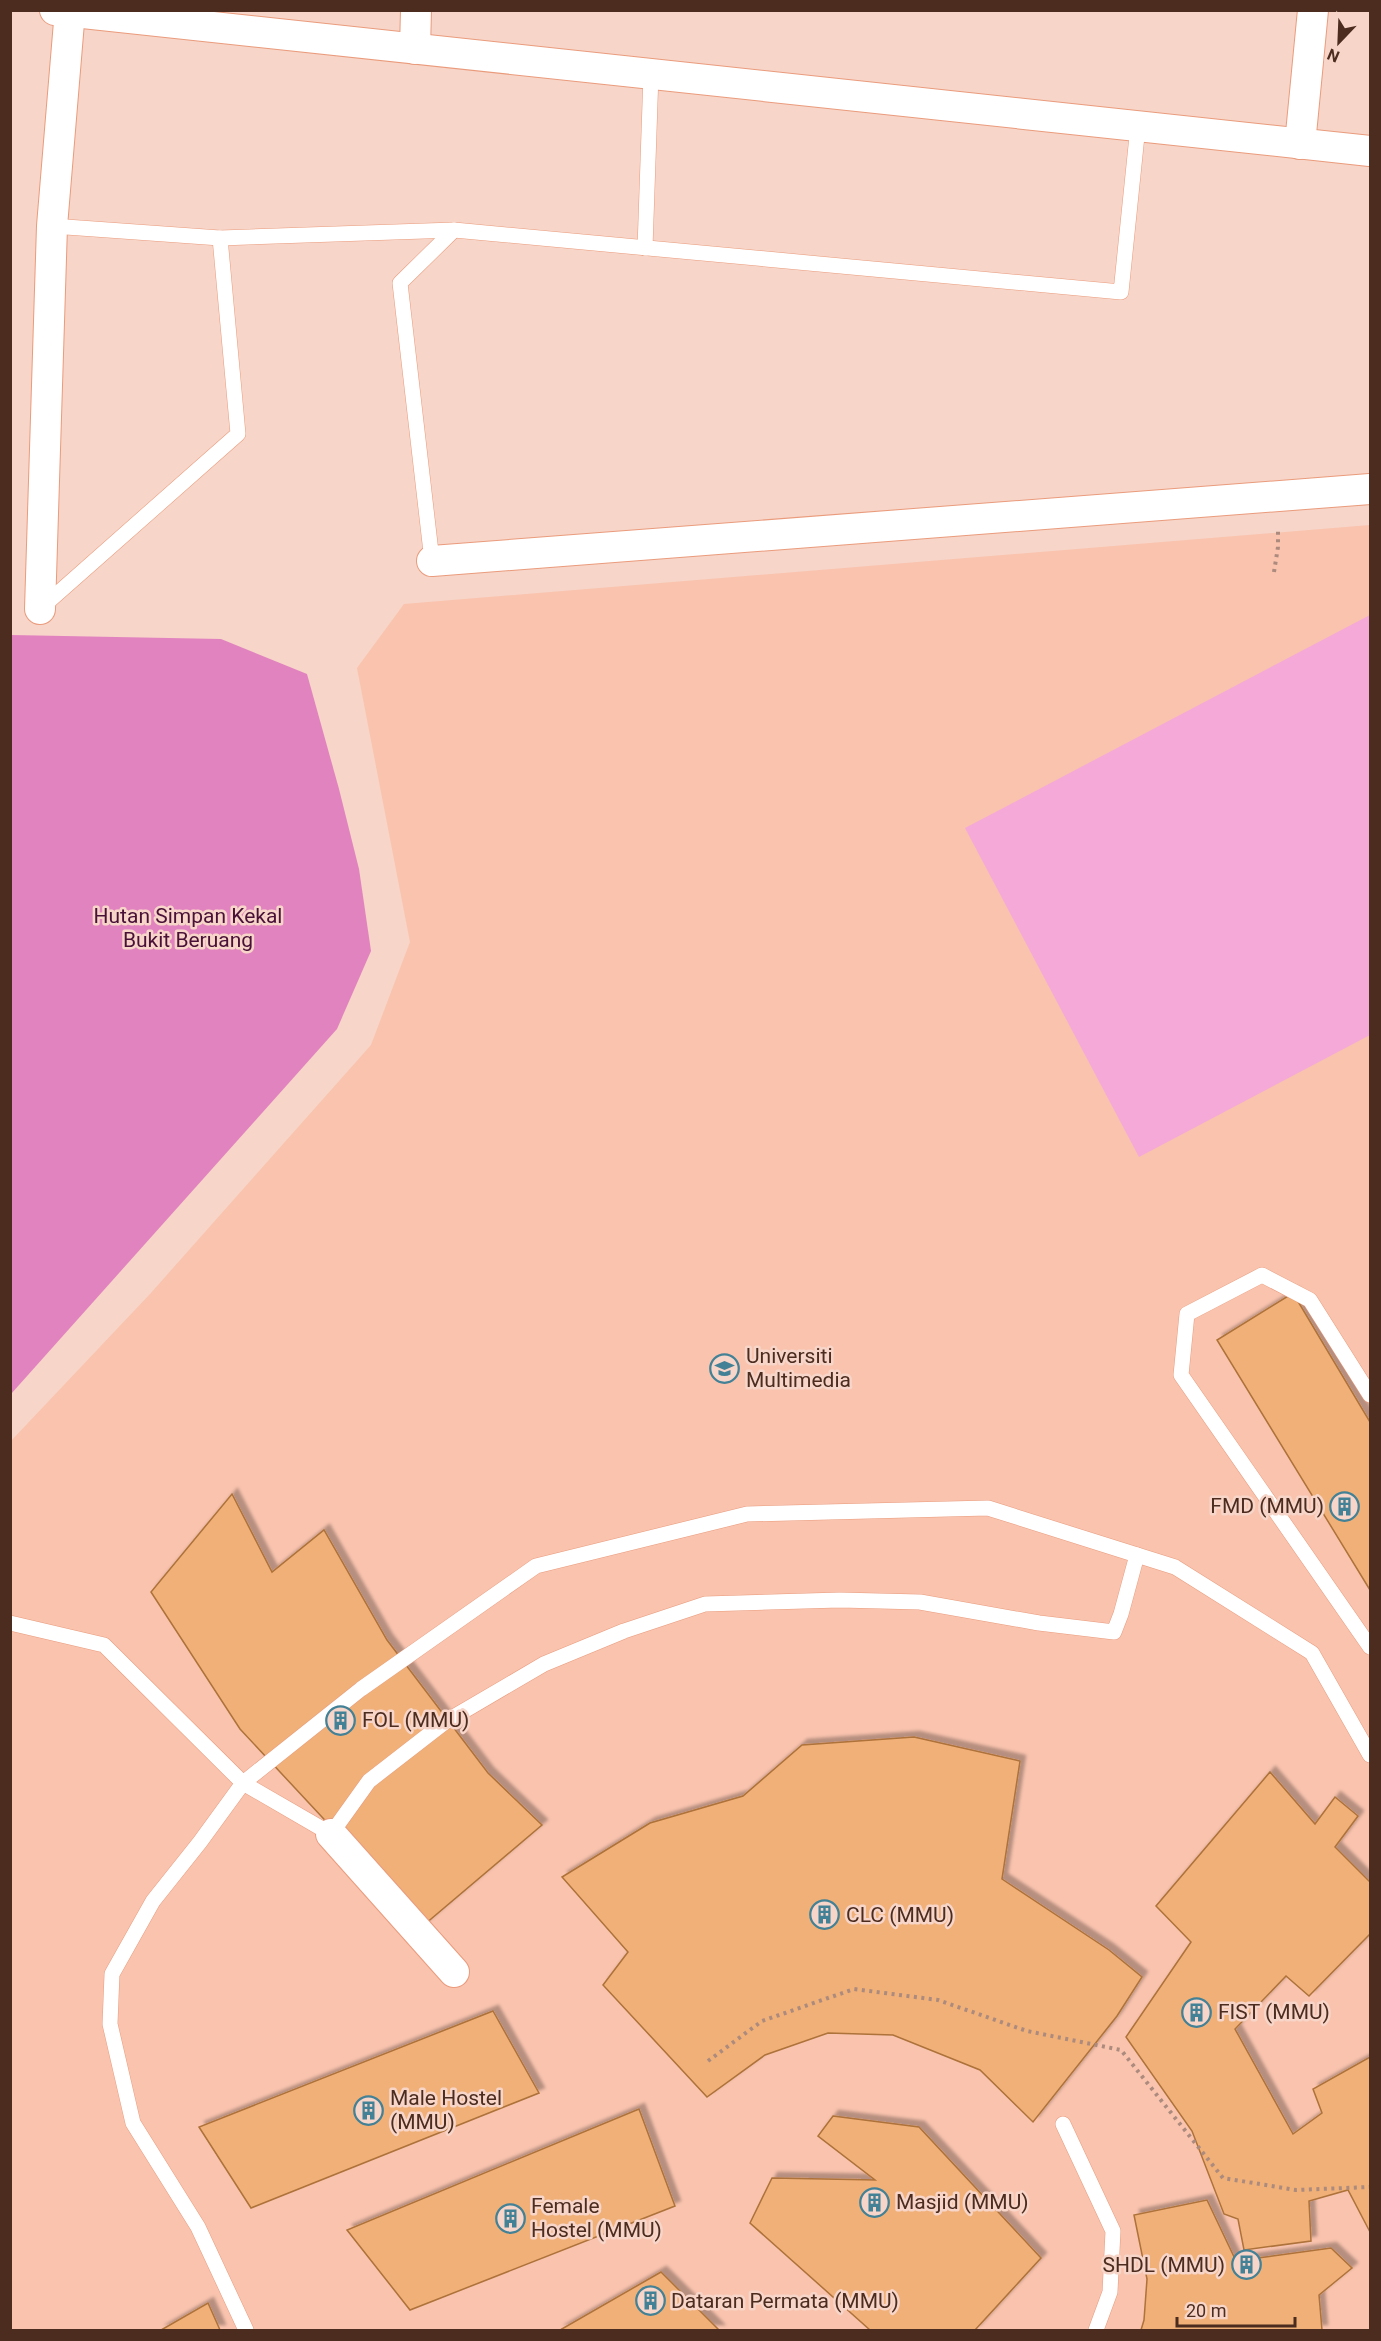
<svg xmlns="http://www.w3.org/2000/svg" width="1381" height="2341" font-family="Roboto,sans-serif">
<defs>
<filter id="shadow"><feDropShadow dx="5.5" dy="-5.5" stdDeviation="1.5" flood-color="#0004"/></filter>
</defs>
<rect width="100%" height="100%" fill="#f7d5c8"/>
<path fill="#f9c3ae" d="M1370,525V2330H11L10,1442L150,1294L371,1045L410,942L357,668L404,604Z"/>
<path fill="#f5a9d8" d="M1370,615V1035L1139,1157L965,828Z"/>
<path fill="#e183bf" d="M11,635L221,639L307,674L339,789L359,869L371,951L337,1029L11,1394Z"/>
<g fill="#f0b077" stroke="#ae723a" stroke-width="1.5" filter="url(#shadow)">
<path d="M1293,1293L1370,1422V1590L1217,1340Z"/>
<path d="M232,1494L272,1572L324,1530L387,1640L488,1773L542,1825L418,1930L335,1831L240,1729L151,1592Z"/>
<path d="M914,1737L1020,1761L1002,1879L1109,1950L1142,1977L1117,2016L1033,2122L980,2070L893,2035L828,2033L765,2055L707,2097L603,1985L628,1952L562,1877L650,1823L743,1796L802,1745Z"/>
<path d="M1270,1772L1315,1824L1335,1797L1358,1816L1335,1847L1370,1882V1934L1309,1996L1286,1976L1235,2029L1293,2134L1322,2113L1313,2089L1370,2057V2232L1348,2190L1309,2201L1311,2241L1244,2250L1238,2219L1224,2214L1192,2131L1126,2037L1191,1942L1156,1906Z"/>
<path d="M493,2011L539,2093L251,2208L199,2127Z"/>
<path d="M639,2109L675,2206L410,2310L347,2230Z"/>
<path d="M833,2116L919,2127L1041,2258L975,2330H870L750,2223L772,2178L875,2180L818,2136Z"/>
<path d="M1207,2200L1236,2261L1331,2248L1352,2268L1319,2295L1322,2330H1141L1144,2320L1147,2279L1134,2215Z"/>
<path d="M661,2272L719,2330H560Z"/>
<path d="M208,2303L220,2330H161Z"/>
</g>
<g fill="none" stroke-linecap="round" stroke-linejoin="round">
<defs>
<g id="lane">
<path d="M52,226L220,238L454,230L1121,292L1138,126"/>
<path d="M645,248L651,74"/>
<path d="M432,561L400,283L454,230"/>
<path d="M40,609L238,434L220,238"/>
<path d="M1370,1395L1310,1300L1262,1275L1187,1314L1181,1375L1370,1647"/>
<path d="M10,1623L104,1645L243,1783L331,1834L369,1781L445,1722L544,1664L624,1631L705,1604L840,1600L920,1602L1039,1623L1114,1632L1121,1614L1137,1555"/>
<path d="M1063,2124L1113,2231L1110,2292L1096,2330"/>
<path d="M246,2330L198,2227L133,2123L110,2024L112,1974L153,1901L200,1842L243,1783L361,1689L536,1566L747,1514L988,1508L1175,1567L1312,1653L1370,1755"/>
</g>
<g id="street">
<path d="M55,10L1370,151"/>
<path d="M415,49L416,10"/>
<path d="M1300,144L1313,10"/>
<path d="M432,561L1370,489"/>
<path d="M40,609L52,226L70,10"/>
<path d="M331,1834L454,1972"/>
</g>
</defs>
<use href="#lane" stroke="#ea9b7c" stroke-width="16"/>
<use href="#street" stroke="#ea9b7c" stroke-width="32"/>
<g stroke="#ac8b7e" stroke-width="4" stroke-dasharray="3 4.5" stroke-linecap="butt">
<path d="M1274,572L1278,547V530"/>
<path d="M708,2061L762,2021L854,1989L938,2000L1027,2031L1121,2050L1223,2178L1296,2190L1370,2187"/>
</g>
<use href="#lane" stroke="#fff" stroke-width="15"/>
<use href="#street" stroke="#fff" stroke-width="30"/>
</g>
<defs>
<symbol id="university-ring" viewBox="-11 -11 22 22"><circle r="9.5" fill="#f7d5c8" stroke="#438196" stroke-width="1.5"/><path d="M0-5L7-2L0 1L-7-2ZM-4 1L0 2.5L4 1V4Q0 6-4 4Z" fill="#438196"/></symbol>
<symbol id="building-ring" viewBox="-11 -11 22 22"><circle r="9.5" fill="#f7d5c8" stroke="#438196" stroke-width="1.5"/><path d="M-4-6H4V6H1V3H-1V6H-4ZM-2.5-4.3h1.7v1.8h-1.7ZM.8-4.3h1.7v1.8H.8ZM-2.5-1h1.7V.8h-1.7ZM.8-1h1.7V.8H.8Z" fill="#438196"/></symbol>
</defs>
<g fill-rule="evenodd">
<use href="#university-ring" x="708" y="1352" width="33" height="33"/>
<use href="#building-ring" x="1328" y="1490" width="33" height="33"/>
<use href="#building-ring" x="324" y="1704" width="33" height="33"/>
<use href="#building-ring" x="808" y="1898" width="33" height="33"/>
<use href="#building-ring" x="1180" y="1996" width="33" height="33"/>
<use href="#building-ring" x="352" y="2094" width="33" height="33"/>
<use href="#building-ring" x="858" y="2186" width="33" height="33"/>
<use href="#building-ring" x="494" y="2202" width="33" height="33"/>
<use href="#building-ring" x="1230" y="2248" width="33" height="33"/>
<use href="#building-ring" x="634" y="2284" width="33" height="33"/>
</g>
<g text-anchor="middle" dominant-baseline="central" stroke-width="5" stroke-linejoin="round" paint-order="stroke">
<g font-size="21" fill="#491038" stroke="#f7d5c8">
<text x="188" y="916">Hutan Simpan Kekal<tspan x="188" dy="24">Bukit Beruang</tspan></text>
</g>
<g font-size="21" fill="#4b2c1f" stroke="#f7d5c8" text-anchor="start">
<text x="746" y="1356">Universiti<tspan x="746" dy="24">Multimedia</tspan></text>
<text x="1324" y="1506" text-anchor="end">FMD (MMU)</text>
<text x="362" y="1720">FOL (MMU)</text>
<text x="846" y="1915">CLC (MMU)</text>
<text x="1218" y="2012">FIST (MMU)</text>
<text x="390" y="2098">Male Hostel<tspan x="390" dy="24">(MMU)</tspan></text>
<text x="896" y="2202">Masjid (MMU)</text>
<text x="531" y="2206">Female<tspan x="531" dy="24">Hostel (MMU)</tspan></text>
<text x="1225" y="2265" text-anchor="end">SHDL (MMU)</text>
<text x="671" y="2301">Dataran Permata (MMU)</text>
</g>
</g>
<rect width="1381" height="2341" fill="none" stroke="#4b2c1f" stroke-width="24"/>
<g transform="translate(1339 42) rotate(203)" stroke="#f7d5c8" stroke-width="4.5" paint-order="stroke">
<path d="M0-4.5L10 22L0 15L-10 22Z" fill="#4b2c1f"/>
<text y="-9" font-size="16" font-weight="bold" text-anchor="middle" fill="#4b2c1f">N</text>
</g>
<path d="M1177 2317v9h118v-9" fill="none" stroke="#4b2c1f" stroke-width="3"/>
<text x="1186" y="2317" font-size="18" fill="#4b2c1f" stroke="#f7d5c8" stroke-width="4.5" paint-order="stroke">20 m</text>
</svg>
